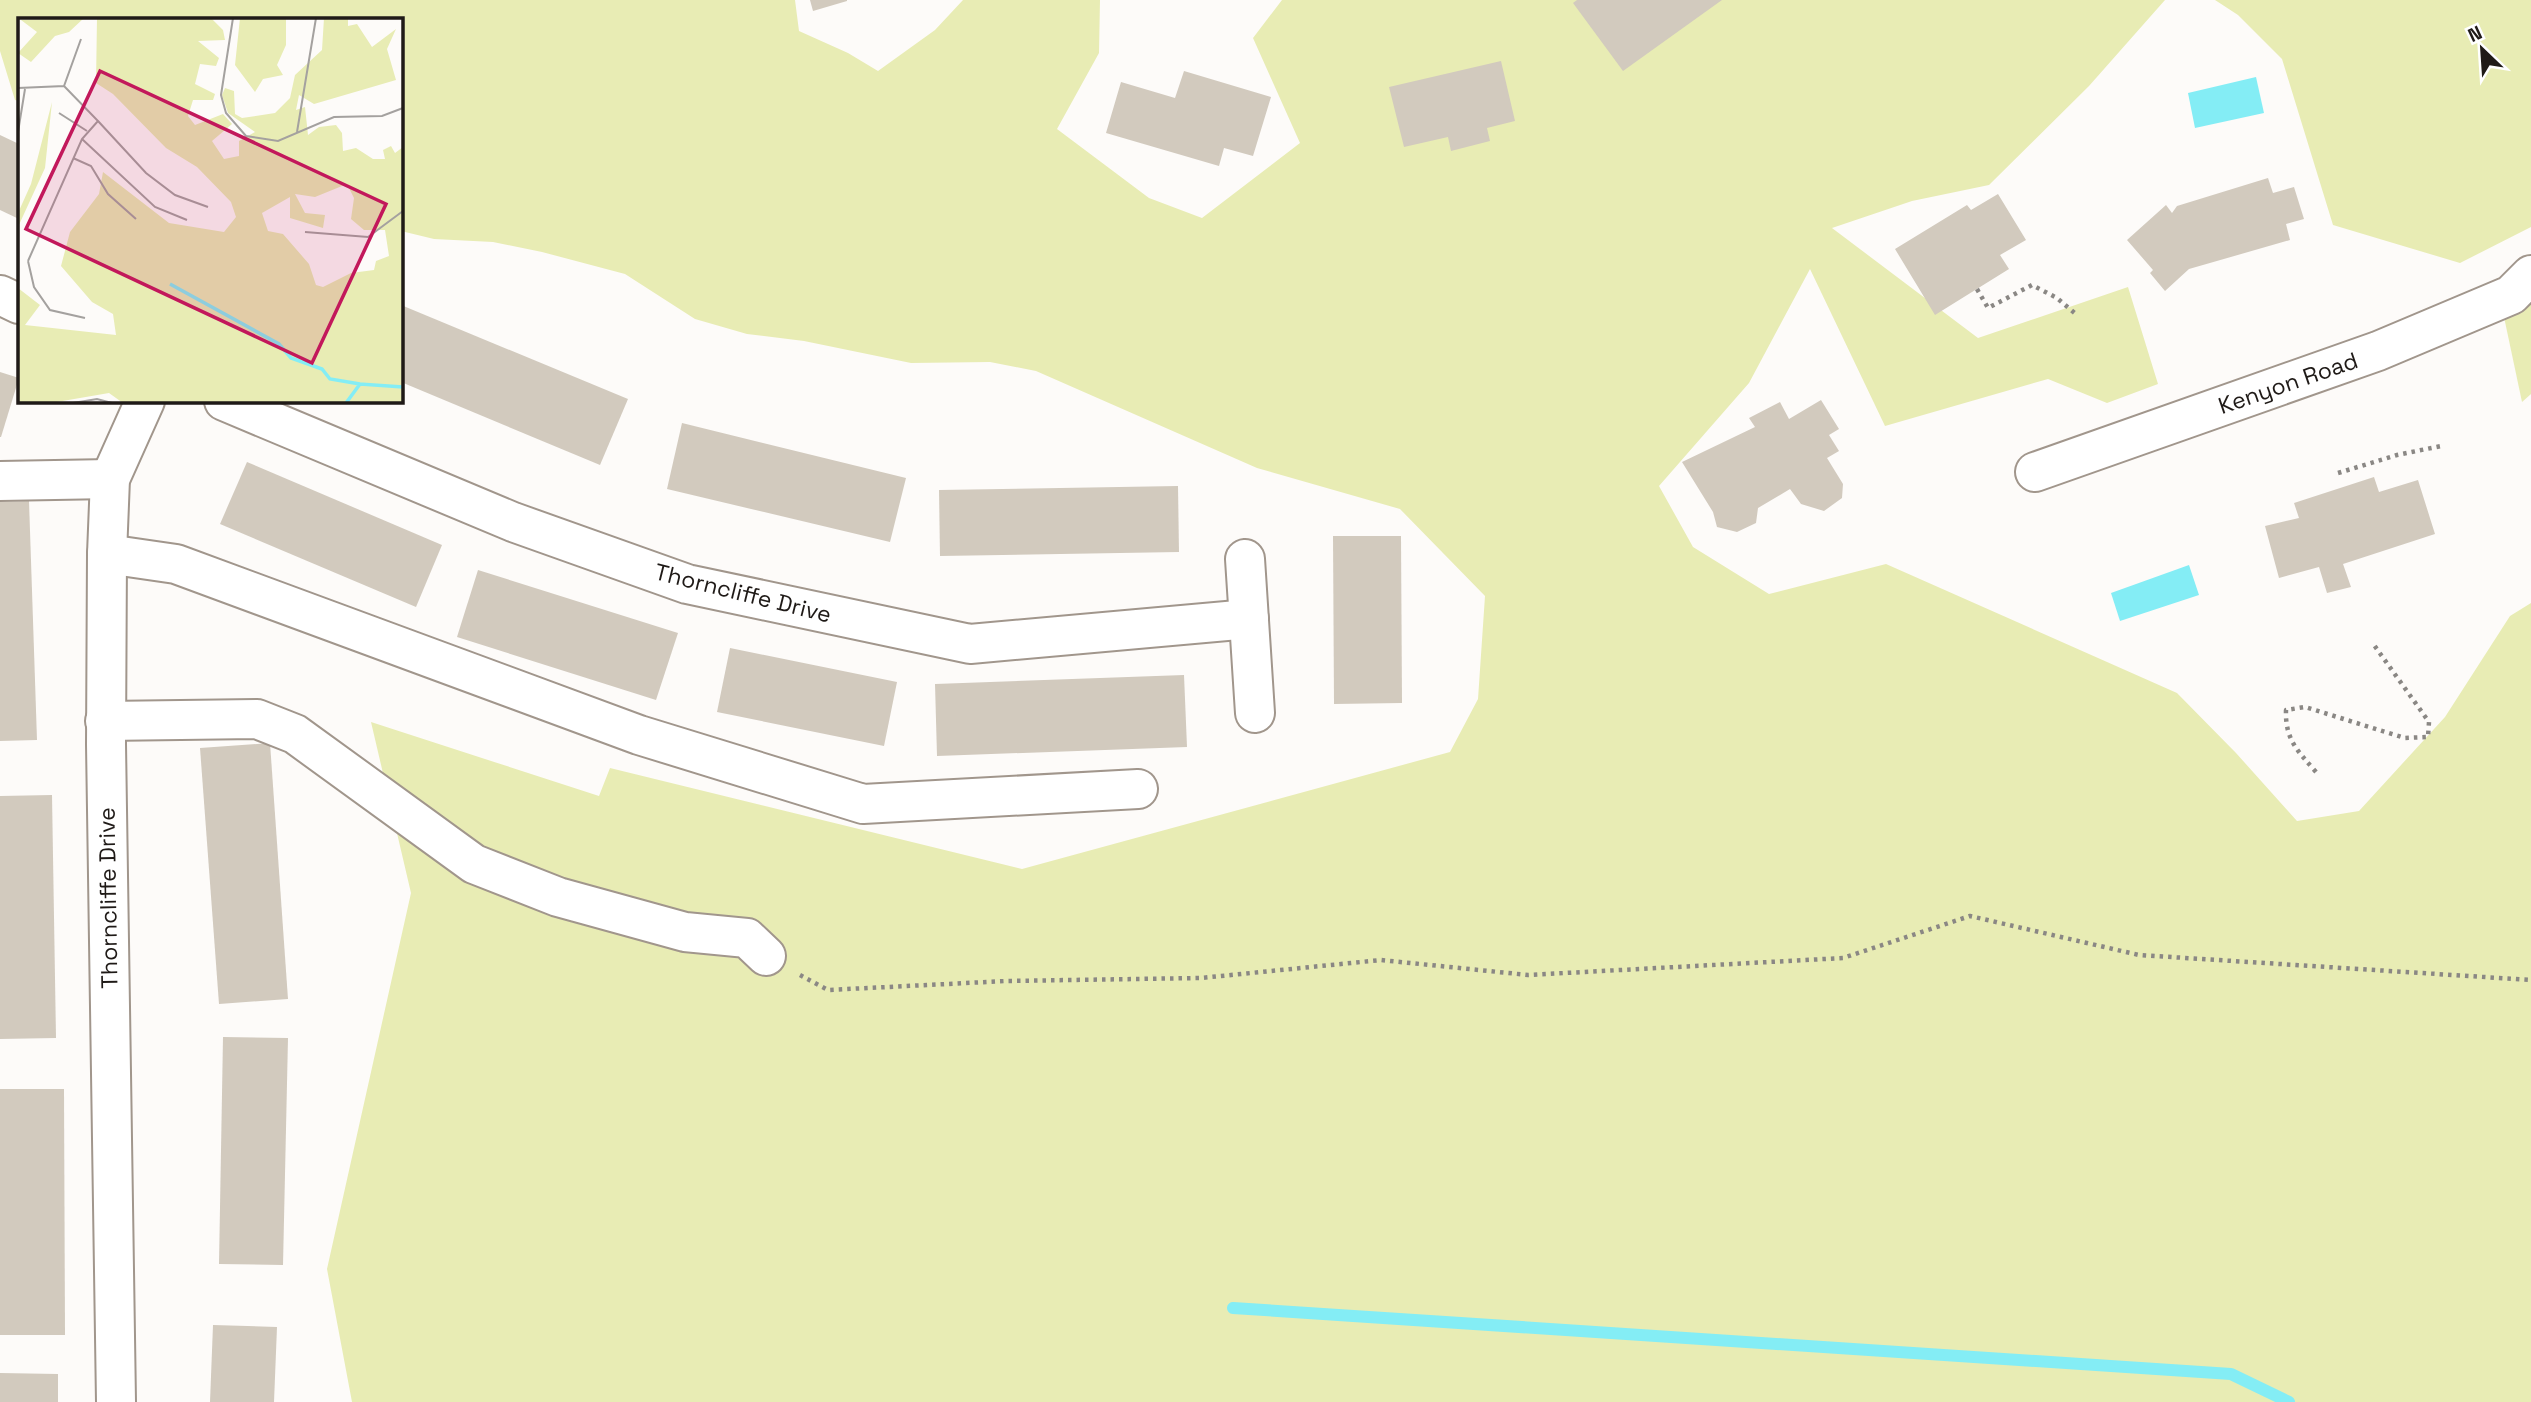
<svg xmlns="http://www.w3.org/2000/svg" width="2531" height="1402" font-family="'Space Grotesk',sans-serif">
<rect width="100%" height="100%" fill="#fdfbf9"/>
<g fill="#e8ecb4">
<path d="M0,0H795L799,31L848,53L878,71L935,30L963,0H1100L1099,53L1057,129L1149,198L1202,218L1300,143L1253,38L1282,0H2165L2089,86L1989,185L1912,201L1832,228L1978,338L2128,287L2158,384L2107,403L2048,379L1885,426L1810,269L1749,383L1659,486L1693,547L1769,594L1886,564L2177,693L2236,753L2297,821L2359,811L2445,717L2510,616L2531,603V1402H352L327,1269L411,893L371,722L599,796L610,768L1022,869L1450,752L1478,699L1485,596L1400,509L1257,468L1036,371L990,362L911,363L804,341L747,334L695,319L625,274L542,252L493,242L434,239L401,231V19H19V101L15,100L0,51Z"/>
<path d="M2215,0H2531V227L2460,263L2333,225L2282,59L2238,15Z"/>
<path d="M2531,296V394L2522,402L2504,317Z"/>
</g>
<g fill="#84edf5">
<path d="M2256,77L2264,113L2195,128L2188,93Z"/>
<path d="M2189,565L2199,595L2120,621L2111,593Z"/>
</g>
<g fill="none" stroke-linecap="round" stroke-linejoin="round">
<path stroke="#84edf5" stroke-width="12" d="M1233,1308L2231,1374L2289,1402"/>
</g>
<g fill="#d2cabe">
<path d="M810,0H847V1L813,11Z"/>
<path d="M1577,0H1722L1623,71L1573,3Z"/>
<path d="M1501,61L1515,121L1487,128L1490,141L1451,151L1448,137L1404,147L1389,87Z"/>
<path d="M1184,71L1271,97L1253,156L1224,148L1219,166L1106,133L1121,82L1175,98Z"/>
<path d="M0,135L19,144V219L0,210Z"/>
<path d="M2268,178L2273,193L2294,187L2304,219L2286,224L2290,240L2189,269L2165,291L2150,273L2153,270L2127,240L2166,205L2172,213L2177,206Z"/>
<path d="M1998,194L2026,240L2000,255L2009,269L1935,315L1895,249L1967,205L1971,210Z"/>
<path d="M401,305L628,399L600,465L401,382Z"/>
<path d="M0,372L19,378L1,437H0Z"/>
<path d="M1821,400L1839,429L1829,435L1839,451L1827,458L1843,484L1842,498L1824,511L1801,504L1790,489L1758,508L1756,523L1737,532L1717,527L1713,512L1682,462L1755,427L1749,418L1780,402L1789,419Z"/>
<path d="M682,423L906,478L890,542L667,489Z"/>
<path d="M247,462L442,545L416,607L220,524Z"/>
<path d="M2374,477L2379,492L2418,480L2435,534L2343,564L2351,587L2327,593L2319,567L2279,578L2265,526L2299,518L2294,503Z"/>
<path d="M1178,486L1179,552L940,556L939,490Z"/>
<path d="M29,501L37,740L0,741V502Z"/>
<path d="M1333,536H1401L1402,703L1334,704Z"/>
<path d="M478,570L678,633L656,700L457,637Z"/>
<path d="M730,648L897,682L884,746L717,712Z"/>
<path d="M1184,675L1187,747L937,756L935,684Z"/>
<path d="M270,743L288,999L219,1004L200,748Z"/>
<path d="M52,795L56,1038L0,1039V796Z"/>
<path d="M223,1037L288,1038L283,1265L219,1264Z"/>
<path d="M0,1089H64L65,1335H0Z"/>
<path d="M213,1325L277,1327L274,1402H210Z"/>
<path d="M0,1373L58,1374V1402H0Z"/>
</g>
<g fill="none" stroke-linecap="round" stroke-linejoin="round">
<defs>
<g id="street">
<path d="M0,295L19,304"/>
<path d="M224,401L513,522L687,584L970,644L1249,619"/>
<path d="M2035,472L2378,351L2511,295L2531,275"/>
<path d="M0,481L110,479"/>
<path d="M107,554L176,564L639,735L863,804L1138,789"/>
<path d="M1245,559L1255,713"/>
<path d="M105,721L257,719L295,734L474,864L558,897L685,932L747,938L766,956"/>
<path d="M116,1402L106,744L107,554L110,479L145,401"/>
</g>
</defs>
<use href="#street" stroke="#a1968c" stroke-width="42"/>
<g stroke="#8a8784" stroke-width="4.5" stroke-dasharray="3.5 5" stroke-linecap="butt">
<path d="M1977,289L1988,308L2032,285L2057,298L2077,315"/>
<path d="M2338,473L2397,455L2441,446"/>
<path d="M2316,772C2298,751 2285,740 2286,710L2305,707L2405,738L2428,737L2429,722L2374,645"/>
<path d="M800,975L828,990L1006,981L1201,978L1381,960L1528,975L1843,958L1970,916L2139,955L2531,980"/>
</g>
<use href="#street" stroke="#fff" stroke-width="38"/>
</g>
<g text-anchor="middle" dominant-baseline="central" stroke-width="5" stroke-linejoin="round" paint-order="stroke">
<g font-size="23" fill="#1f1a17" stroke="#fff">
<text transform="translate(2288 383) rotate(-19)">Kenyon Road</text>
<text transform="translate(743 593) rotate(14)">Thorncliffe Drive</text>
<text transform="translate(108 898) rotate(-91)">Thorncliffe Drive</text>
</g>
</g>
<g transform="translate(18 18)">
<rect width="385" height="385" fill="#fdfbf9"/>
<path d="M66,0L51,14L37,18L13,44L0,35L19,14L3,2ZM79,0H193L205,12L207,22L180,23L201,40L198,48L182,46L177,66L197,76L195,82H175L170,98L177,107L205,96L214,106L194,123L206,141L221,138V123L237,114L210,95L204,77L207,70L216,73L217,96L224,100L257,95L272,80L277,57L304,32L306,0H330V8L339,6L354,29L378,11L369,31L378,62L296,86L281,77L278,92L287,89L290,117L301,109L318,107L324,115L325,133L338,130L355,141H367L365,132L373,128L377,135L385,129V385H105L91,375L33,385H0V270L22,287L7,307L98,317L95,296L74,284L43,248L52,214L81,176L85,154L151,205L206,214L218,199L213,184L179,149L148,130L95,76L78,65ZM329,166L336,180L333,201L346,212H367L371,238L358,243L356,252L333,255L305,269L298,267L291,246L265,216L250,213L244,195L272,179V200L305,210L307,197L287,195L277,176L297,179ZM222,0H268V27L259,47L265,57L245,61L237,74L217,47ZM34,84L27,150L0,209V195L13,166Z" fill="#e8ecb4" fill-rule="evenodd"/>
<path fill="none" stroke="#84edf5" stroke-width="3.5" d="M152,266L261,326L273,340L304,351L312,361L342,366M328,385L342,366L385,369"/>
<path fill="none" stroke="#a4a19f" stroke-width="2" d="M215,0L203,77L208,95L228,118L260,123L316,99L364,98L385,90M0,70L46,68L63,21M41,95L69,113M80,103L128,155L157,177L190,189M0,114L7,71M279,114L298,0M64,121L137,189L169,202M55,140L73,148L90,176L118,201M287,214L350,219L385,193M10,243L64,121L80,103L46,68M10,243L16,269L32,292L67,300M55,385L79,381L94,385"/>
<path fill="#c2185b" fill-opacity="0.15" stroke="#c2185b" stroke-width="3.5" d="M82,53L368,186L294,345L8,211Z"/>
<rect width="385" height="385" fill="none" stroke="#1f1a17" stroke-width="3.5"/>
</g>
<g transform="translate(2482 49) rotate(335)" stroke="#ffffff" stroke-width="5" paint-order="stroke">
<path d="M0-5L12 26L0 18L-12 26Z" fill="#1f1a17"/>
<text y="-10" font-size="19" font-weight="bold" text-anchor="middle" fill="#1f1a17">N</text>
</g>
</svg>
